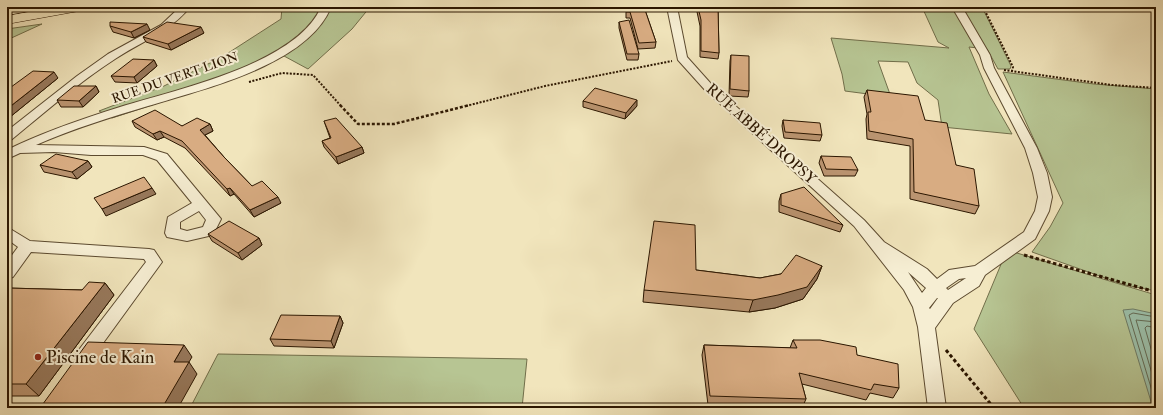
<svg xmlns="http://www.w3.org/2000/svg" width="1163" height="415" font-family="'IM FELL Double Pica',serif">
<rect width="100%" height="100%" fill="#f1e5bc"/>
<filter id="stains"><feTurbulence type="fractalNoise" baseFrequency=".005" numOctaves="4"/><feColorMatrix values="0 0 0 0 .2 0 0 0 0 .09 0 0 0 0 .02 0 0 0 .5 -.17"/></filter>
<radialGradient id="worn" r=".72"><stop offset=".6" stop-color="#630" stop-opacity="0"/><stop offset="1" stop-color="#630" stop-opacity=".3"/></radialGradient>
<g fill="#b7c593" stroke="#716e4a">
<path d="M282,7H370L352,29L308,69L284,56L232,79L112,118L99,111L164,86L222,57L281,19Z"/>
<path d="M922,7H982L1011,66L1010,69H998L987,49L969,47L989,94L1012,134L942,127L938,100L917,83L908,62L878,61L891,97L845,91L842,74L831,38L949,48L938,42Z"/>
<path d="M42,24L7,40V29Z"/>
<path d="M1003,72L1094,84L1156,89V291L1125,285L1032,252L1050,227L1063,203Z"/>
<path d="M1007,250L1156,295V408H1024L974,329Z"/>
<path d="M218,354L527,359L522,408H190Z"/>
</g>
<path fill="#9cc0aa" stroke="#6f7c66" d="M1133,309L1156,314V408H1153L1123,310Z"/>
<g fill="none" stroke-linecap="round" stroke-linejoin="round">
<g stroke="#646b55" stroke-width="1">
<path d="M1156,317L1133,313L1129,315L1156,404"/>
<path d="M1156,322L1136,320L1156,387"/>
<path d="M1156,328L1147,326L1145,328L1156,366"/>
</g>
<defs>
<g id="minor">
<path d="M180,7H190C170,32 140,42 115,59C78,83 45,112 11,140L7,141V131L77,76L108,54L161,25Z"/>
<path d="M321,7H331C308,65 203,89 148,106C111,117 72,129 36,145L144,147L167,154L221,219L213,235L187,241L167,237L165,233L168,217L192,203L157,160L143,155H91L54,152L20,153L7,159V150C43,132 82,119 120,107C175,90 297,64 321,7ZM199,211L206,220L203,227L187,231L180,229V222Z"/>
<path d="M667,7H677L687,57L713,86L864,220L884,242L927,269L937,279L949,270L975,266L1024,232L1035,211L1038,197L1033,173L1025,148L984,68L980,55L952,7H962L990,55L994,68L1037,148L1047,173L1052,197L1049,211L1035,239L985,275L979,286L953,303L935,328L946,408H928L918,327L913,307L904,290L854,226L705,90L678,60ZM908,272L926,288L922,293ZM966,278L948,290L946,288L959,279ZM937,298H938L930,309L929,308Z"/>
<path d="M7,227L30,241L149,249L154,250L162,262L90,361L84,363L78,361L75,356L78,351L146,262L144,259L31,252L13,277L7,279V262L18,247L7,239Z"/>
</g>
<path id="highway" d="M56,7H86L84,10L79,11L7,24V16Z"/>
</defs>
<use href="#minor" stroke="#5c4a2f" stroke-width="2"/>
<use href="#highway" stroke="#2b1600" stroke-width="1"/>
<g stroke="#2b1600" stroke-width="2" stroke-dasharray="2 1.5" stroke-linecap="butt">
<path d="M983,7L1013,67L1012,71"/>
<path d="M1004,70L1112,85L1156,88"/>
<path d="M249,82L282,73L313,75L341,106"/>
<path d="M466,106L545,86L672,61"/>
</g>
<path stroke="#2b1600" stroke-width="2.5" stroke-dasharray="3 2" stroke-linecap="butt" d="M340,105L358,124H394L470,105"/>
<g stroke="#2b1600" stroke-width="3" stroke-dasharray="3.5 2.5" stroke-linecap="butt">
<path d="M1024,255L1156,292"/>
<path d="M946,350L994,408"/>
</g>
<use href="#minor" fill="#f6eed3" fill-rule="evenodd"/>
<use href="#highway" fill="#f1e5bc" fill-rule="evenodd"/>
</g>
<g fill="#ba9470" stroke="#2b1600">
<path d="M626,7H645V10L656,42L655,48L638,49L630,18H626Z"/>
<path d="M696,7H718L719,53L718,59L700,57V26Z"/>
<path d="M619,22L639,54L638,60H627L619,28Z"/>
<path d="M110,26L150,30L134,38L113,32Z"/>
<path d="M204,33L171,50L146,42L143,37Z"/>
<path d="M731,55L749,91L748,97L729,96L730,61Z"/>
<path d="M154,60L157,66L137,83L115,82L111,76Z"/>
<path d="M58,78L10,117H7V90Z"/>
<path d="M96,86L99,92L83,107H61L57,100Z"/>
<path d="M867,90L925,120L956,165L979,206L975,214L910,199V146L867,139L866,119L867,114L864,97Z"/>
<path d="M583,101L637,106L625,119L583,107Z"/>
<path d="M783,120L822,135L820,141L784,138L782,126Z"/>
<path d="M132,121L182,126L210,124L213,131L205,135L224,157L252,186L281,203L254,217L234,194L230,196L185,148L164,137L157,140L135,127Z"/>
<path d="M324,121L362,147L364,153L338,164L324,147L322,141L330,138Z"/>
<path d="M821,156L858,170L855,176H824L819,163Z"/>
<path d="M88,161L92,167L77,179L44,172L40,165Z"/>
<path d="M781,194L843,225L840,232L779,212V201Z"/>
<path d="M208,234L259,238L262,245L242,260L212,241Z"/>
<path d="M822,266L817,279L803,299L775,308L749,312L643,302L644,290L696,270L760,278Z"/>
<path d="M105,283L114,295L39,396H12L7,401V288L82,290Z"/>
<path d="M340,316L343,323L334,348L274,346L270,339Z"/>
<path d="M793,340L857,355L899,388L893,398L870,393L866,400L802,384L806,399L802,408L708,405L702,355L704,345L790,348Z"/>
</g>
<g fill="#97785b" stroke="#2b1600">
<path d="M147,24L150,30L134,38L131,32Z"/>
<path d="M201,27L204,33L171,50L168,44Z"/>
<path d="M154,60L157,66L137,83L134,77Z"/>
<path d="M54,72L58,78L10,117L7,113V109Z"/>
<path d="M96,86L99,92L83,107L79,101Z"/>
<path d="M637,100V106L625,119L626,113Z"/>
<path d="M210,124L213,131L203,136L200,130Z"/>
<path d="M160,131L164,137L157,140L153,134Z"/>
<path d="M362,147L364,153L338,164L336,157Z"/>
<path d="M88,161L92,167L77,179L72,172Z"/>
<path d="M152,188L156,194L106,216L102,209Z"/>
<path d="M230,188L234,194L230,196L227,189Z"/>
<path d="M278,197L281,203L254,217L250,210Z"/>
<path d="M259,238L262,245L242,260L238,253Z"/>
<path d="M822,266L817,279L803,299L775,308L749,312L753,300Z"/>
<path d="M105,283L114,295L39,396L26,384Z"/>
<path d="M340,316L343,323L334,348L331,341Z"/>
<path d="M184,345L192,357L189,362L197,374L178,408H162L174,362Z"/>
<path d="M7,391L12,396L7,401Z"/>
</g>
<g fill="#d8ac82" stroke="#2b1600">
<path d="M626,7H644L656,42L639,43L630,12H626Z"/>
<path d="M698,7H718L719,53L701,51V20Z"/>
<path d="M629,20L639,54H627L619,22Z"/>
<path d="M110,22L147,24L131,32L110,26Z"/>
<path d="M167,22L201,27L168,44L143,37Z"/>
<path d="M731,55L749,56V91L730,89Z"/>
<path d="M133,59L154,60L134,77L111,76Z"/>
<path d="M33,71L54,72L7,109V90Z"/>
<path d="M74,86H96L79,101L57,100Z"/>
<path d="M595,88L637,100L626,113L583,101Z"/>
<path d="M867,90L918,96L925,120L947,123L956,165L974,169L979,206L914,192L913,139L869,131L868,112H871Z"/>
<path d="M155,110L182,126L197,118L210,124L200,130L224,157L252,186L262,181L278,197L250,210L230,188L227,189L182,141L160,131L153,134L132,121Z"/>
<path d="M336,118L362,147L336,157L322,141L331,138L324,121Z"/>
<path d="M783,120L820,123L822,135L785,132Z"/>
<path d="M56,154L88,161L72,172L40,165Z"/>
<path d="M821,156L851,157L858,170L826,169Z"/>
<path d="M144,177L152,188L102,209L94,198Z"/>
<path d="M804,187L843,225L781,205V194Z"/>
<path d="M229,221L259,238L238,253L208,234Z"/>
<path d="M654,221L695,225L696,270L760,278L781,274L796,255L822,266L807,287L778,295L753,300L644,290Z"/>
<path d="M89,282L105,283L26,384H7V288L82,290Z"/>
<path d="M281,315L340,316L331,341L270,339Z"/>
<path d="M793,340H820L856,347L857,355L898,364L899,388L874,384L871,390L799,373L806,399L710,396L704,345L797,348Z"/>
<path d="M88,342L184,345L174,362H189L162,408H40Z"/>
</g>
<circle fill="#8f2418" stroke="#f6eed3" stroke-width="1.5" cx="38" cy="357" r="4"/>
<g text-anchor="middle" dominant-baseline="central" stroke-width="4" stroke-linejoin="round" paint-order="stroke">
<g font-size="13" fill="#2b1600" stroke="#f6eed3">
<text transform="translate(175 78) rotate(-19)">RUE DU VERT LION</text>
</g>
<g font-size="15" fill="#2b1600" stroke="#f6eed3">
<text transform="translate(761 134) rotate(42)">RUE ABBÉ DROPSY</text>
</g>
<g font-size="18" fill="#2b1600" stroke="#f6eed3" text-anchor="start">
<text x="46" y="357">Piscine de Kain</text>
</g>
</g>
<rect width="1163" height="415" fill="none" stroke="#f1e5bc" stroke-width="24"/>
<rect x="8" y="8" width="1147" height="399" fill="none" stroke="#2b1600" stroke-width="2"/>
<rect x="12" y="12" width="1139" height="391" fill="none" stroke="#2b1600"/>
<rect width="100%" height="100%" filter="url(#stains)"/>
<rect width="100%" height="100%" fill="url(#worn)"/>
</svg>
